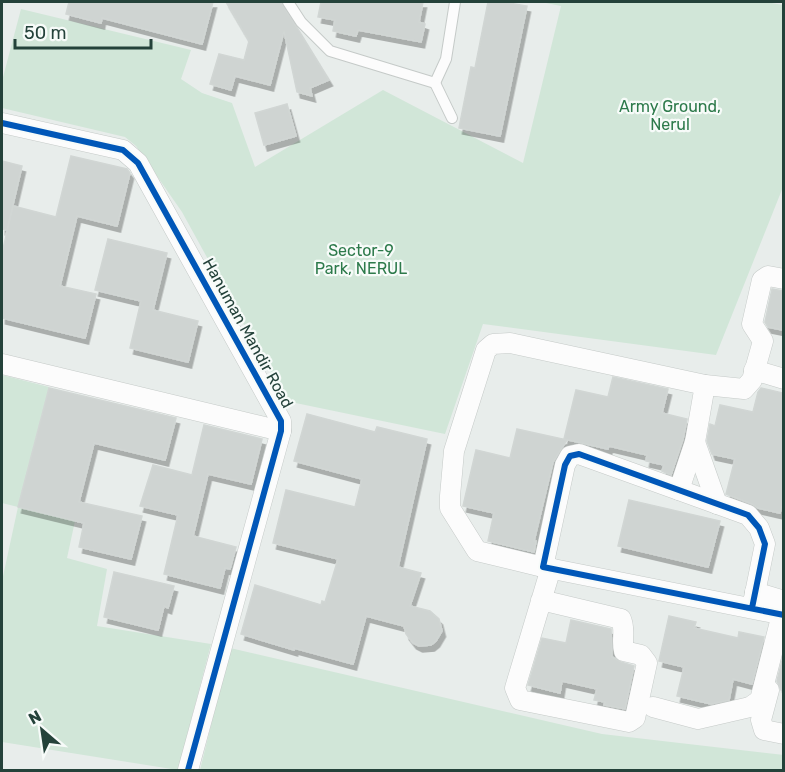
<svg xmlns="http://www.w3.org/2000/svg" width="785" height="772" font-family="Rubik,sans-serif">
<defs>
<filter id="shadow"><feDropShadow dx="3.5" dy="6" stdDeviation="0" flood-color="#0004"/></filter>
</defs>
<rect width="100%" height="100%" fill="#e8edeb"/>
<g fill="#d1e6d8">
<path d="M541,2H766L783,5V187L716,355L483,324L445,434L286,401L182,212L136,146L125,137L2,108V81L21,9L191,50L181,79L202,93L232,103L255,167L383,90L523,163L561,6Z"/>
<path d="M2,375L49,387L18,506L75,521L67,558L107,569L97,626L211,644L178,770L2,742V581L18,507L2,503Z"/>
<path d="M230,648L602,734L784,755L783,770H200Z"/>
</g>
<g fill="#cfd4d2" stroke="#d1d6d4" stroke-width="1.5" filter="url(#shadow)">
<path d="M69,2H213L202,44L102,18L101,23L66,14Z"/>
<path d="M226,2H281L329,80L310,88L312,96L297,92L284,31L270,85L235,76L231,90L210,84L219,54L244,60L249,41Z"/>
<path d="M321,2H423L419,22L425,24L421,42L358,30L356,36L333,31L335,20L318,17Z"/>
<path d="M488,2H503L527,6L500,136L459,128L471,67L475,68Z"/>
<path d="M287,104L296,136L264,145L255,113Z"/>
<path d="M71,156L127,169L130,173L117,226L77,216L60,286L96,294L85,338L2,318V253L13,206L56,217Z"/>
<path d="M2,161L22,166L7,230L2,229Z"/>
<path d="M108,239L167,253L153,310L198,321L188,362L130,348L141,301L95,290Z"/>
<path d="M772,289L783,291V330L768,327L765,322Z"/>
<path d="M613,377L668,389L662,413L687,419L683,439L671,475L662,471L664,465L646,461L647,455L609,446L608,449L564,439L576,390L608,397Z"/>
<path d="M49,388L176,418L165,460L94,443L79,502L142,516L131,559L79,547L84,523L18,507Z"/>
<path d="M761,388L783,393V500L780,513L758,508L752,504L726,494L735,459L712,454L707,441L710,424L715,426L720,405L753,412L758,392Z"/>
<path d="M307,414L375,432L377,427L427,439L398,567L421,573L410,606L430,611L439,619L442,631L436,641L431,645L419,646L413,643L406,634L404,626L366,616L353,664L294,648V650L241,634L255,585L321,605L322,601L325,602L338,559L273,543L286,490L355,507L362,479L294,461Z"/>
<path d="M204,425L262,439L251,484L208,474L193,536L236,547L230,569L225,568L220,588L164,574L178,515L140,506L153,465L192,475Z"/>
<path d="M517,429L567,440L553,462L534,541H536L534,552L488,541L494,513L463,506L476,450L510,458Z"/>
<path d="M629,500L720,521L708,567L618,546Z"/>
<path d="M114,572L174,586L168,608L164,606L158,630L104,617Z"/>
<path d="M669,616L696,622L694,628L738,638L739,632L764,637L752,684L733,679L729,700L711,704L677,696L684,667L659,661Z"/>
<path d="M571,620L611,629L612,657L621,662L634,666L625,709L604,705L605,702L594,700L597,689L562,681L560,693L528,685L542,638L566,643Z"/>
<path d="M783,657V691L781,690L777,681Z"/>
</g>
<g fill="none" stroke-linecap="round" stroke-linejoin="round">
<defs>
<g id="lane">
<path d="M288,2L301,22L330,51L435,83L446,59L455,2"/>
<path d="M435,83L452,118"/>
</g>
<g id="street">
<path d="M2,123L123,150L138,163L281,421V431L188,770"/>
<path d="M2,364L281,431"/>
<path d="M754,370L784,379"/>
<path d="M705,385L744,389L752,380L763,341L752,324L762,280L768,276L784,279"/>
<path d="M695,442L717,504"/>
<path d="M543,567L477,551L450,508V496L454,451L486,350L493,344L510,343L705,385L695,442L679,490"/>
<path d="M755,592L784,601"/>
<path d="M541,600L621,619C626,630 621,640 624,651L641,655L647,663L635,718L629,722L520,700L515,688L551,568"/>
<path d="M752,608L765,544L759,528L748,515L579,454L570,456L565,465L543,567L784,615"/>
<path d="M769,690L761,720L764,730L784,734"/>
<path d="M653,707L698,719L750,707L760,700L782,614"/>
</g>
</defs>
<use href="#lane" stroke="#c5cac8" stroke-width="12"/>
<use href="#street" stroke="#c5cac8" stroke-width="21"/>
<use href="#lane" stroke="#fcfcfc" stroke-width="10"/>
<use href="#street" stroke="#fcfcfc" stroke-width="20"/>
<defs>
<g id="cycleway">
<path d="M2,123L123,150L138,163L281,421V431L188,770"/>
<path d="M752,608L765,544L759,528L748,515L579,454L570,456L565,465L543,567L784,615"/>
</g>
</defs>
<use href="#cycleway" stroke="#f7fbf9" stroke-width="10"/>
<use href="#cycleway" stroke="#0057b8" stroke-width="6"/>
</g>
<g text-anchor="middle" dominant-baseline="central" stroke-width="4.5" stroke-linejoin="round" paint-order="stroke">
<g font-size="16" fill="#2d7a4b" stroke="#f7fbf9">
<text x="670" y="106">Army Ground,<tspan x="670" dy="18">Nerul</tspan></text>
<text x="361" y="250">Sector-9<tspan x="361" dy="18">Park, NERUL</tspan></text>
</g>
<g font-size="16" fill="#24423a" stroke="#f7fbf9">
<text transform="translate(248 333) rotate(61)">Hanuman Mandir Road</text>
</g>
</g>
<rect width="785" height="772" fill="none" stroke="#24423a" stroke-width="6"/>
<g transform="translate(42 730) rotate(331)" stroke="#f7fbf9" stroke-width="4.5" paint-order="stroke">
<path d="M0-4.5L10 22L0 15L-10 22Z" fill="#24423a"/>
<text y="-9" font-size="16" font-weight="bold" text-anchor="middle" fill="#24423a">N</text>
</g>
<path d="M15 39v9h136v-9" fill="none" stroke="#24423a" stroke-width="3"/>
<text x="24" y="39" font-size="18" fill="#24423a" stroke="#f7fbf9" stroke-width="4.5" paint-order="stroke">50 m</text>
</svg>
